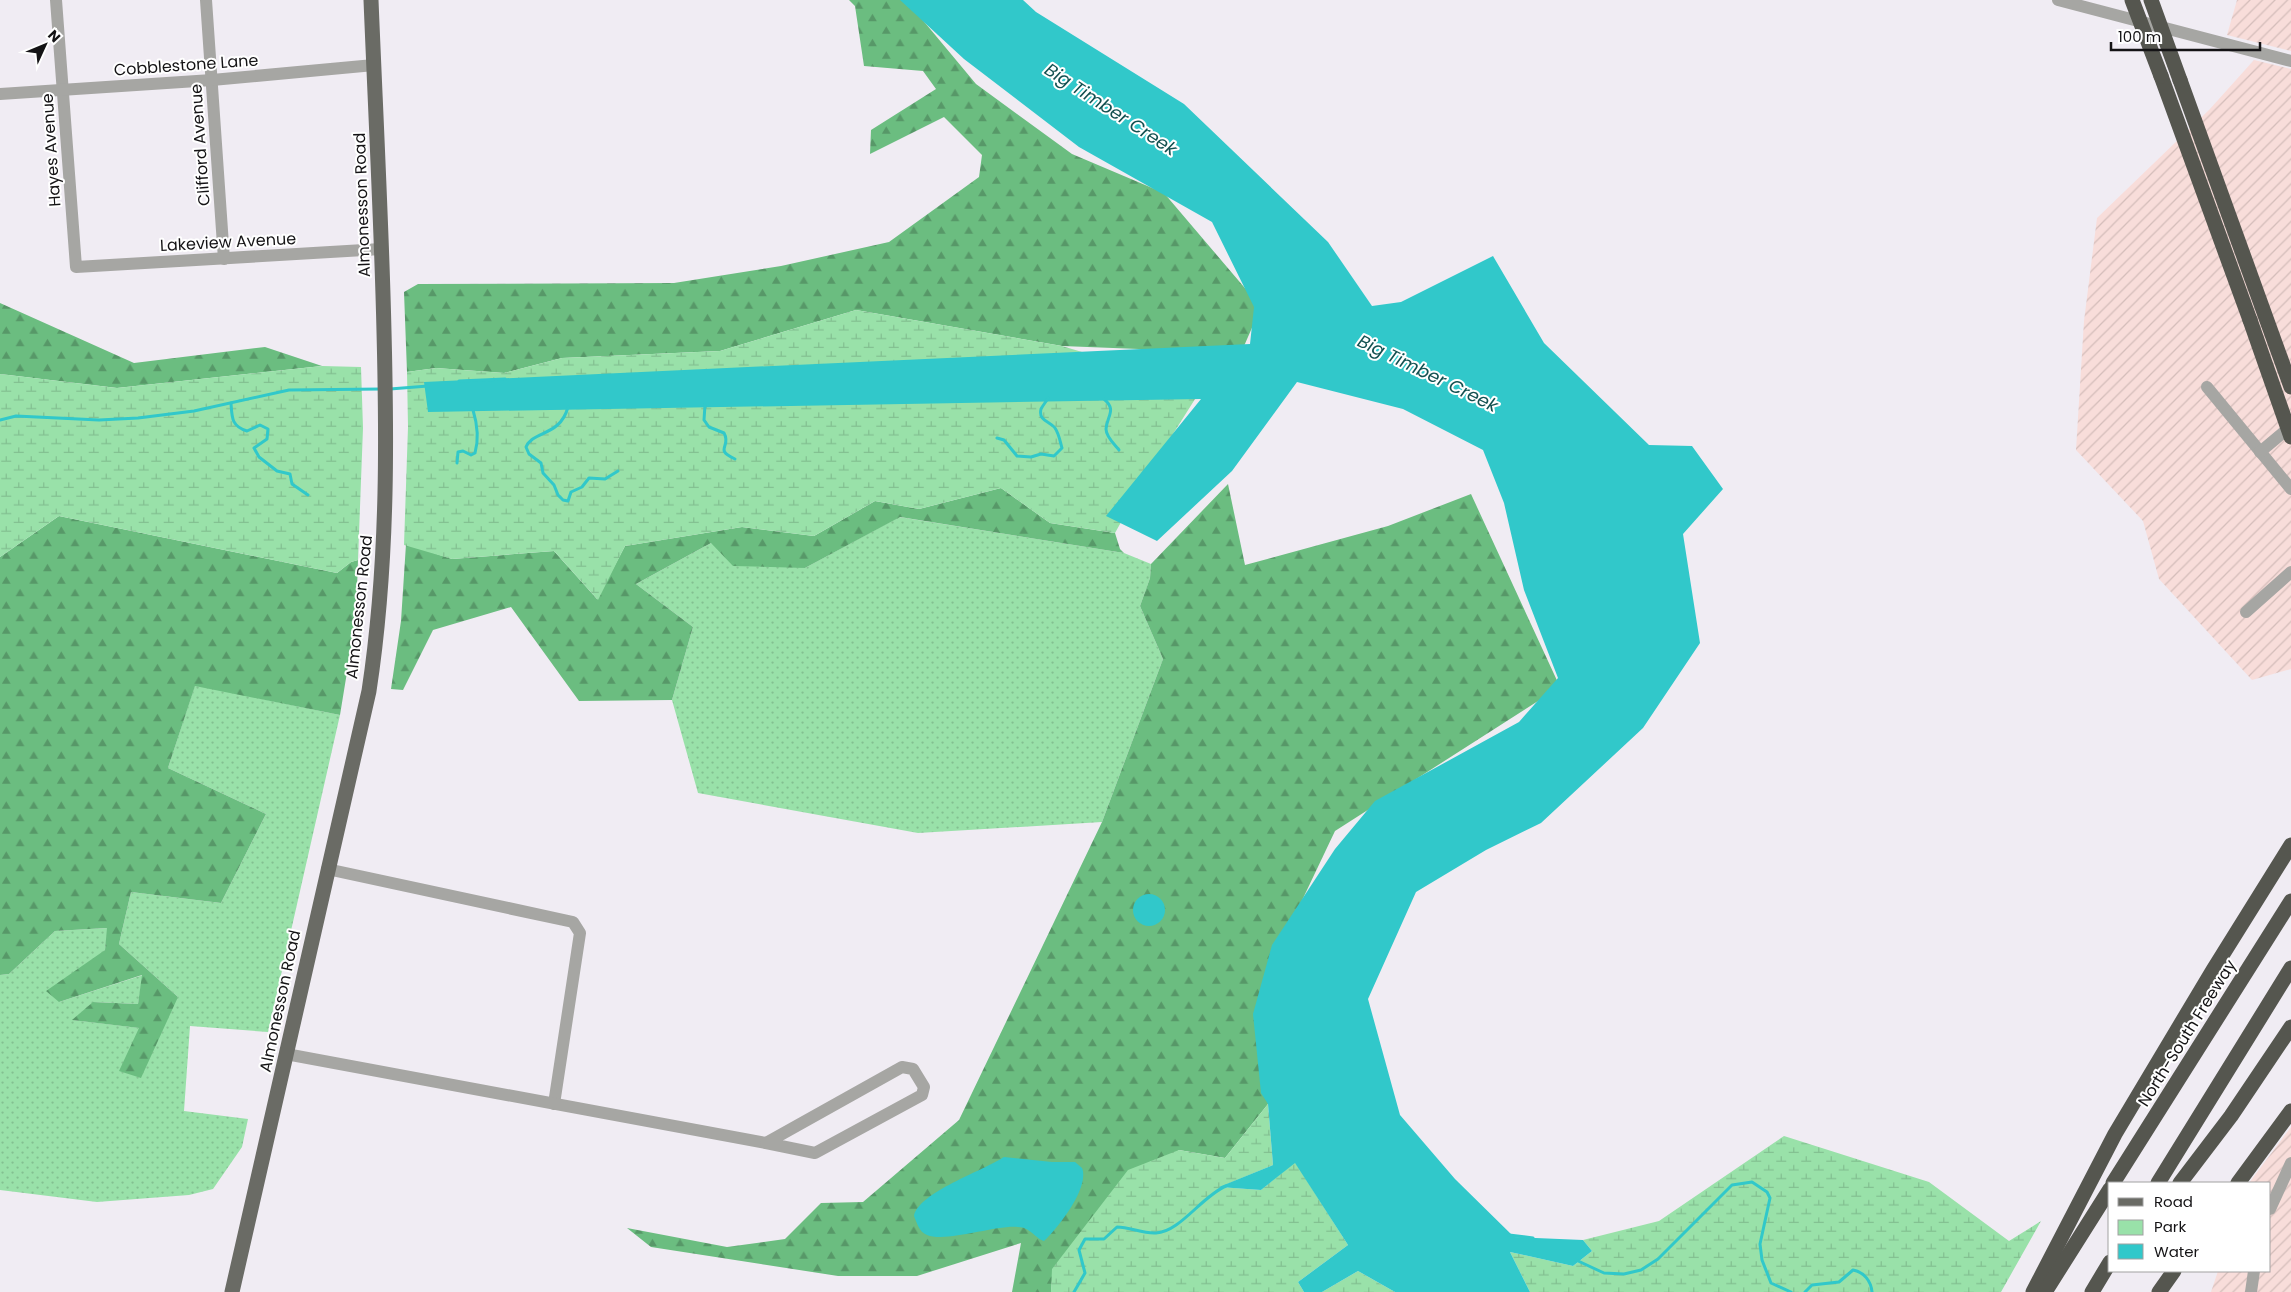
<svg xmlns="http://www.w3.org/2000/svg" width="2291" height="1292" font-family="Poppins,sans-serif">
<defs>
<pattern id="industrial-furrows" width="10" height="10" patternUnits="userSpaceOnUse" patternTransform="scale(1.25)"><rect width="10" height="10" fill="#f8ddda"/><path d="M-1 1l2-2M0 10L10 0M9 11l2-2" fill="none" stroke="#d4bdba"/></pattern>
<pattern id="green-dots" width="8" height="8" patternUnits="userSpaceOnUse" patternTransform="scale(1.25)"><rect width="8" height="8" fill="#99e1a9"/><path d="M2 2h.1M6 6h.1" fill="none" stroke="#83c091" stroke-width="1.8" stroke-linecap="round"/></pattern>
<pattern id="forest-firs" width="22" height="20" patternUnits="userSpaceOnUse" patternTransform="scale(1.25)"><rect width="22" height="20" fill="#6bbd80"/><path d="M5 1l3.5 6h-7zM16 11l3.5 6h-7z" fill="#579868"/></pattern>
<pattern id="wetland-marsh" width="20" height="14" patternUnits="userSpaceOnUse" patternTransform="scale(1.25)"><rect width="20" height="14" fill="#99e1a9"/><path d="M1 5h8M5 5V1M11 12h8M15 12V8" fill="none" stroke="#83c091"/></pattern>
</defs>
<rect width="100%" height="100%" fill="#f0ecf3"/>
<g fill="url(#industrial-furrows)">
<path d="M2237,0H2291V51L2227,35Z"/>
<path d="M2254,60L2291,69V669L2252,680L2159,579L2143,521L2076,450L2084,321L2097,218L2209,110Z"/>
<path d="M2291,1127V1292H2211L2218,1271H2270V1183H2249Z"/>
</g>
<g fill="url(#green-dots)">
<path d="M899,517L1124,553L1151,564L1150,578L1140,606L1163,659L1102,822L918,833L698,793L672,700L693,627L636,584L711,543L805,568Z"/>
<path d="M195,685L340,715L268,1032L190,1026L184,1111L248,1119L242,1147L213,1189L189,1195L97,1202L0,1190V975L9,974L55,931L108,928L105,950L59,1002L143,975L138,1004L94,1002L73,1020L140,1028L178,997L119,944L131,892L221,903L266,814L168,768Z"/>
</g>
<g fill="url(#forest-firs)">
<path d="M849,0H906L976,84L1072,154L1164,193L1261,307L1241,353L1062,346L856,310L720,351L562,358L504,373L436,368L407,372L404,292L418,284L674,283L781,266L889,242L979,177L982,155L944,117L870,154L871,130L936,89L923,71L864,66L855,6Z"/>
<path d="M0,303L134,363L265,347L322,366L117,388L0,374Z"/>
<path d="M1228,484L1245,565L1388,526L1471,494L1560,687L1335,831L1267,974L1268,1104L1225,1158L1179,1150L1053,1269L1051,1292H1012L1021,1243L917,1276H838L651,1247L627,1228L727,1247L785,1239L821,1203L863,1202L959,1120L1102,822L1163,659L1140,606L1150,578L1151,564Z"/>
<path d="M1001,488L1050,523L1115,533L1120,549L1124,553L900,517L805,568L733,566L711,543L636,584L693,627L672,700L579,701L511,607L433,630L403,690L391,689L401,621L406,544L452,559L554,551L597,599L625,546L742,527L814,536L875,501L919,509Z"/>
<path d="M59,516L337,573L351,562L358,560L356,617L340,715L195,686L168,768L266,814L221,903L131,892L119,944L178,997L141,1078L119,1071L139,1028L72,1020L93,1002L138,1004L142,975L59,1002L46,991L105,950L107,928L55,931L9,974L0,975V557Z"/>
</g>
<g fill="url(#wetland-marsh)">
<path d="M856,310L1062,346L1202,388L1149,472L1115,533L1050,523L1001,488L919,509L875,501L814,536L742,527L625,546L598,600L554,551L452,559L404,545L408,427L407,372L436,368L504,373L562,358L720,351Z"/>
<path d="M322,366L361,367L363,428L358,560L351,562L337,573L59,516L0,557V374L117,388Z"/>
<path d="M1268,1104L1273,1165L1220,1187L1261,1190L1295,1162L1348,1245L1298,1282L1304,1292H1051L1052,1269L1128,1170L1179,1150L1225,1158Z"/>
<path d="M1784,1136L1929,1182L2009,1241L2041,1221L2001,1292H1530L1510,1252L1573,1266L1592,1251L1583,1240L1659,1221Z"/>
<path d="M1358,1271L1395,1292H1322Z"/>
</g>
<g fill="#31c8ca">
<path d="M900,0H1023L1036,12L1184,104L1328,242L1372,306L1401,302L1493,256L1544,343L1649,445L1692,446L1723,489L1683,534L1700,643L1643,728L1541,823L1486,850L1416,892L1368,999L1400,1115L1455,1179L1514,1237L1583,1240L1592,1251L1573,1266L1510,1252L1530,1292H1395L1358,1271L1322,1292H1304L1298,1282L1348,1245L1295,1163L1261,1190L1219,1187L1273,1165L1268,1104L1261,1093L1253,1014L1272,945L1335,849L1375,801L1519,722L1558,678L1524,590L1504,503L1483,450L1403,409L1297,382L1232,471L1157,541L1106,516L1201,399L428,412L424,382L1250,344L1254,307L1212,222L1079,147L964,59Z"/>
<circle cx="1149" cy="910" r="16"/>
<path d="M1004,1157L1052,1162H1075L1082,1168C1090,1187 1058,1228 1044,1241C1036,1239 1030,1227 1018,1227C995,1225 946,1243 927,1235C919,1232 917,1223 914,1216C919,1192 983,1171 1004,1157Z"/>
</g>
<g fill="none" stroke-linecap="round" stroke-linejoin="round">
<g stroke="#31c8ca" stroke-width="3">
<path d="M459,381L505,379"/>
<path d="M390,389L428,386"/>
<path d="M1104,399C1117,410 1107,416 1106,429C1106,437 1115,445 1119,450"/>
<path d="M231,403C232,417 231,426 247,431L260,425L268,429L267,439L254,448L259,457L277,471L290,474L292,484L308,495"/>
<path d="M705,405L704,420L709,427L724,433C732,447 713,449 735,459"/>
<path d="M568,407C560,437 533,430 526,447L529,454L541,463L543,473L554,485L558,495L563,500L568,501L571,492L582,487L589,478L605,479L618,471"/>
<path d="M0,420L16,416L99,420L138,418L194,411L289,390L381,389"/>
<path d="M997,438L1004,440L1017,456L1031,457L1041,454L1054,456L1062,448C1060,441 1059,434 1055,428C1050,421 1038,421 1041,409C1043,405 1046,402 1048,398"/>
<path d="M457,463L458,452L463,451L471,455L475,453C479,439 477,423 473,410"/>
<path d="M1509,1235L1533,1238"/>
<path d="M1576,1260L1604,1273L1624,1274L1641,1270L1658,1259L1732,1185L1752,1182L1767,1192L1770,1198L1760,1244L1762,1260L1771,1283L1791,1292"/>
<path d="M1074,1292L1085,1273L1079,1250L1085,1239H1104L1117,1227C1130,1227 1143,1234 1156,1233C1180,1232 1202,1196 1226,1186"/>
<path d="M1805,1292L1812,1285L1839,1282L1853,1270C1864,1272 1871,1281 1872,1292"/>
</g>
<g stroke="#a6a6a3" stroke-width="12">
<path d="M56,0L76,267L381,249"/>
<path d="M206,0L224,259"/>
<path d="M2058,0L2291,61"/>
<path d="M0,94L212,80L374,65"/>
<path d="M2207,387L2291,489"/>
<path d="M2260,452L2291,426"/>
<path d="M2246,612L2291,572"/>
<path d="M327,869L573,922L580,933L554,1104"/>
<path d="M286,1054L766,1143"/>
<path d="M902,1067L913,1069L924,1087L922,1095L815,1153L766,1143Z"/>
<path d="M2270,1209L2291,1163"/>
<path d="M2251,1292L2254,1271"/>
</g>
<path stroke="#6a6b65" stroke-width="15" d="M232,1292L369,691C389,559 387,427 383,295C380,196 375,98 371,0"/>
<g stroke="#55564f" stroke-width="15">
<path d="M2161,76L2250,320"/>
<path d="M2180,80L2291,387"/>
<path d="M2113,1183L2291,901"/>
<path d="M2158,1183L2291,968"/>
<path d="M2180,1183L2231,1116L2291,1027"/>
<path d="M2238,1183L2291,1111"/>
<path d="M2033,1292L2115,1134L2213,970L2291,845"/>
<path d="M2045,1292L2110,1189"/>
<path d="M2092,1292L2110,1262"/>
<path d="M2159,1292L2174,1271"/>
</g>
<g stroke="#55564f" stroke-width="15">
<path d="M2132,0L2161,76"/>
<path d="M2151,0L2180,80"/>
<path d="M2250,320L2291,437"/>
</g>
</g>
<g text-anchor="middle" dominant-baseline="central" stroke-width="4" stroke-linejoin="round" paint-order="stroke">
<g font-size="16" fill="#141315" stroke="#fff">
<text transform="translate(186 65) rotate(-4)">Cobblestone Lane</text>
<text transform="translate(200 145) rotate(-94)">Clifford Avenue</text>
<text transform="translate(51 150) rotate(-94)">Hayes Avenue</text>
<text transform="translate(362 205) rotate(-92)">Almonesson Road</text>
<text transform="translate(228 242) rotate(-3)">Lakeview Avenue</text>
<text transform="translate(359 607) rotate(-84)">Almonesson Road</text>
<text transform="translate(280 1001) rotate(-78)">Almonesson Road</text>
<text transform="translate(2187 1033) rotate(-58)">North-South Freeway</text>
</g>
<g font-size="18" font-style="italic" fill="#135151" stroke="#fff">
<text transform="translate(1111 109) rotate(33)">Big Timber Creek</text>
<text transform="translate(1428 373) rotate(26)">Big Timber Creek</text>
</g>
</g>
<rect x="2108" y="1182" width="162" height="90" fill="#ffffff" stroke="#a1a1a1"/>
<rect x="2118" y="1198" width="25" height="8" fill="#6a6b65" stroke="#a1a1a1"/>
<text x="2154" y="1207" font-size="15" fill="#141315">Road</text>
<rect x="2118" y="1220" width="25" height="15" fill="#99e1a9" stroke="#a1a1a1"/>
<text x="2154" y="1232" font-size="15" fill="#141315">Park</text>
<rect x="2118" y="1244" width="25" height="15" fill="#31c8ca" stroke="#a1a1a1"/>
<text x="2154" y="1257" font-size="15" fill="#141315">Water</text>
<g transform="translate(45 45) rotate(46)" stroke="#ffffff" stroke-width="4" paint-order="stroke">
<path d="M0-4L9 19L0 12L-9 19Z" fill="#141315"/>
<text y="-8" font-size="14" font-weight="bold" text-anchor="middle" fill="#141315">N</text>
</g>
<path d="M2111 42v8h149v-8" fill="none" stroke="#141315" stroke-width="2.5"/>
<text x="2118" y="42" font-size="15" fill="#141315" stroke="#ffffff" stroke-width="4" paint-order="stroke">100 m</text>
</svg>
